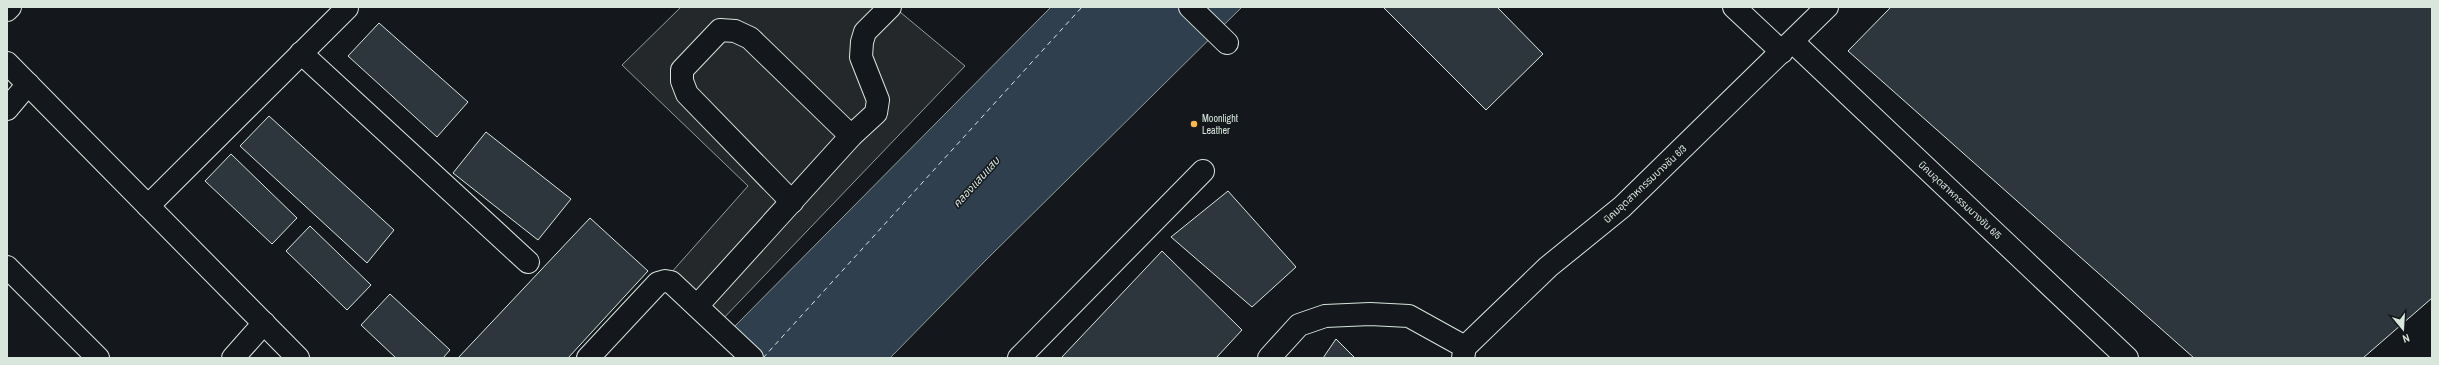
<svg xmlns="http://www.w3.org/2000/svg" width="2439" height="365" font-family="'Archivo Narrow','Noto Sans Thai',sans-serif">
<rect width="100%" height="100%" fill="#14181c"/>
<path fill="#24282b" stroke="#939e99" d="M681,7H894L965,66L719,323L670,274L748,186L622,65Z"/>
<path fill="#2f3f4d" stroke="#939e99" d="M1051,7H1242L986,260L890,358H759L734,327Z"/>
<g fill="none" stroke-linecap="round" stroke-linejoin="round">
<path stroke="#d8e6dc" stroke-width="1" stroke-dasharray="5 4" stroke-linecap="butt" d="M763,358L1082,7"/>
</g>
<g fill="#2c363c" stroke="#d8e6dc">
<path d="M1383,7H1497L1543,54L1486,110Z"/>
<path d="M1891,7H2432V298L2363,358H2194L1848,51Z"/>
<path d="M379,23L468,102L437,137L348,56Z"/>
<path d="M269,116L394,230L367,263L240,146Z"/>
<path d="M486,132L571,199L538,240L453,173Z"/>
<path d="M231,154L297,218L272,244L205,181Z"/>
<path d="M1228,191L1296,267L1252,307L1171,237Z"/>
<path d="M590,218L648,271L568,358H458Z"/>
<path d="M310,226L371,285L347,310L286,251Z"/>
<path d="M1162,251L1242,330L1216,358H1061Z"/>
<path d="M390,294L450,350L443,358H396L361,325Z"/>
<path d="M1336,339L1355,358H1323Z"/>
</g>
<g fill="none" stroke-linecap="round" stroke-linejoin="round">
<defs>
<g id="minor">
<path d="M1190,7L1227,43"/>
<path d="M1734,7L1782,52"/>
<path d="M7,10L10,7"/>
<path d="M1793,42L2127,358"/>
<path d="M301,53L528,262"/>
<path d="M7,63L298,358"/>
<path d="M7,109L28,84"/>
<path d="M792,202L687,94L682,81V70L720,30L735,31L750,38L851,136"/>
<path d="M148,206L347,8"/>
<path d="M7,267L98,358"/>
<path d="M697,306L851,136L876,113L878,100L861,57L862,42L865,32L890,7"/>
<path d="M233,358L264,323"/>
<path d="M588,358L658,283L665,281L671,282L752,358"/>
<path d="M1019,358L1203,171"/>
<path d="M1269,358L1299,325L1325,316L1370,314L1409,316L1465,347"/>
<path d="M1463,358L1465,347L1548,267L1622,207L1827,7"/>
</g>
</defs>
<use href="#minor" stroke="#d8e6dc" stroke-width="24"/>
<use href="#minor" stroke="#14181c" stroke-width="22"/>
</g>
<circle fill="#ffb74d" stroke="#14181c" stroke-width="1.5" cx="1194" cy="124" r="4"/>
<g text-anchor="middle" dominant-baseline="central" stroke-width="3" stroke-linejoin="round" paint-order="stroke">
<g font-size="10" fill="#d8e6dc" stroke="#14181c" text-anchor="start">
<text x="1202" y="118">Moonlight<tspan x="1202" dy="12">Leather</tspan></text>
</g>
<g font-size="10" fill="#d8e6dc" stroke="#14181c">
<text transform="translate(1645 184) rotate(-43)">นิคมอุตสาหกรรมบางชัน 6/3</text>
<text transform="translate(1960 200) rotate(43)">นิคมอุตสาหกรรมบางชัน 6/5</text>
</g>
<g font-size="11" font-style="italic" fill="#d8e6dc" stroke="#14181c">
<text transform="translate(976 182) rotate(-48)">คลองแสนแสบ</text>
</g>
</g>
<rect width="2439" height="365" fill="none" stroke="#d8e6dc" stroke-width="16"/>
<g transform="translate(2403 329) rotate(162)" stroke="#14181c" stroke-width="3" paint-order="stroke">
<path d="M0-3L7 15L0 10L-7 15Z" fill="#d8e6dc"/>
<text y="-6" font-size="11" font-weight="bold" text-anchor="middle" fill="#d8e6dc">N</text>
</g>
</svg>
